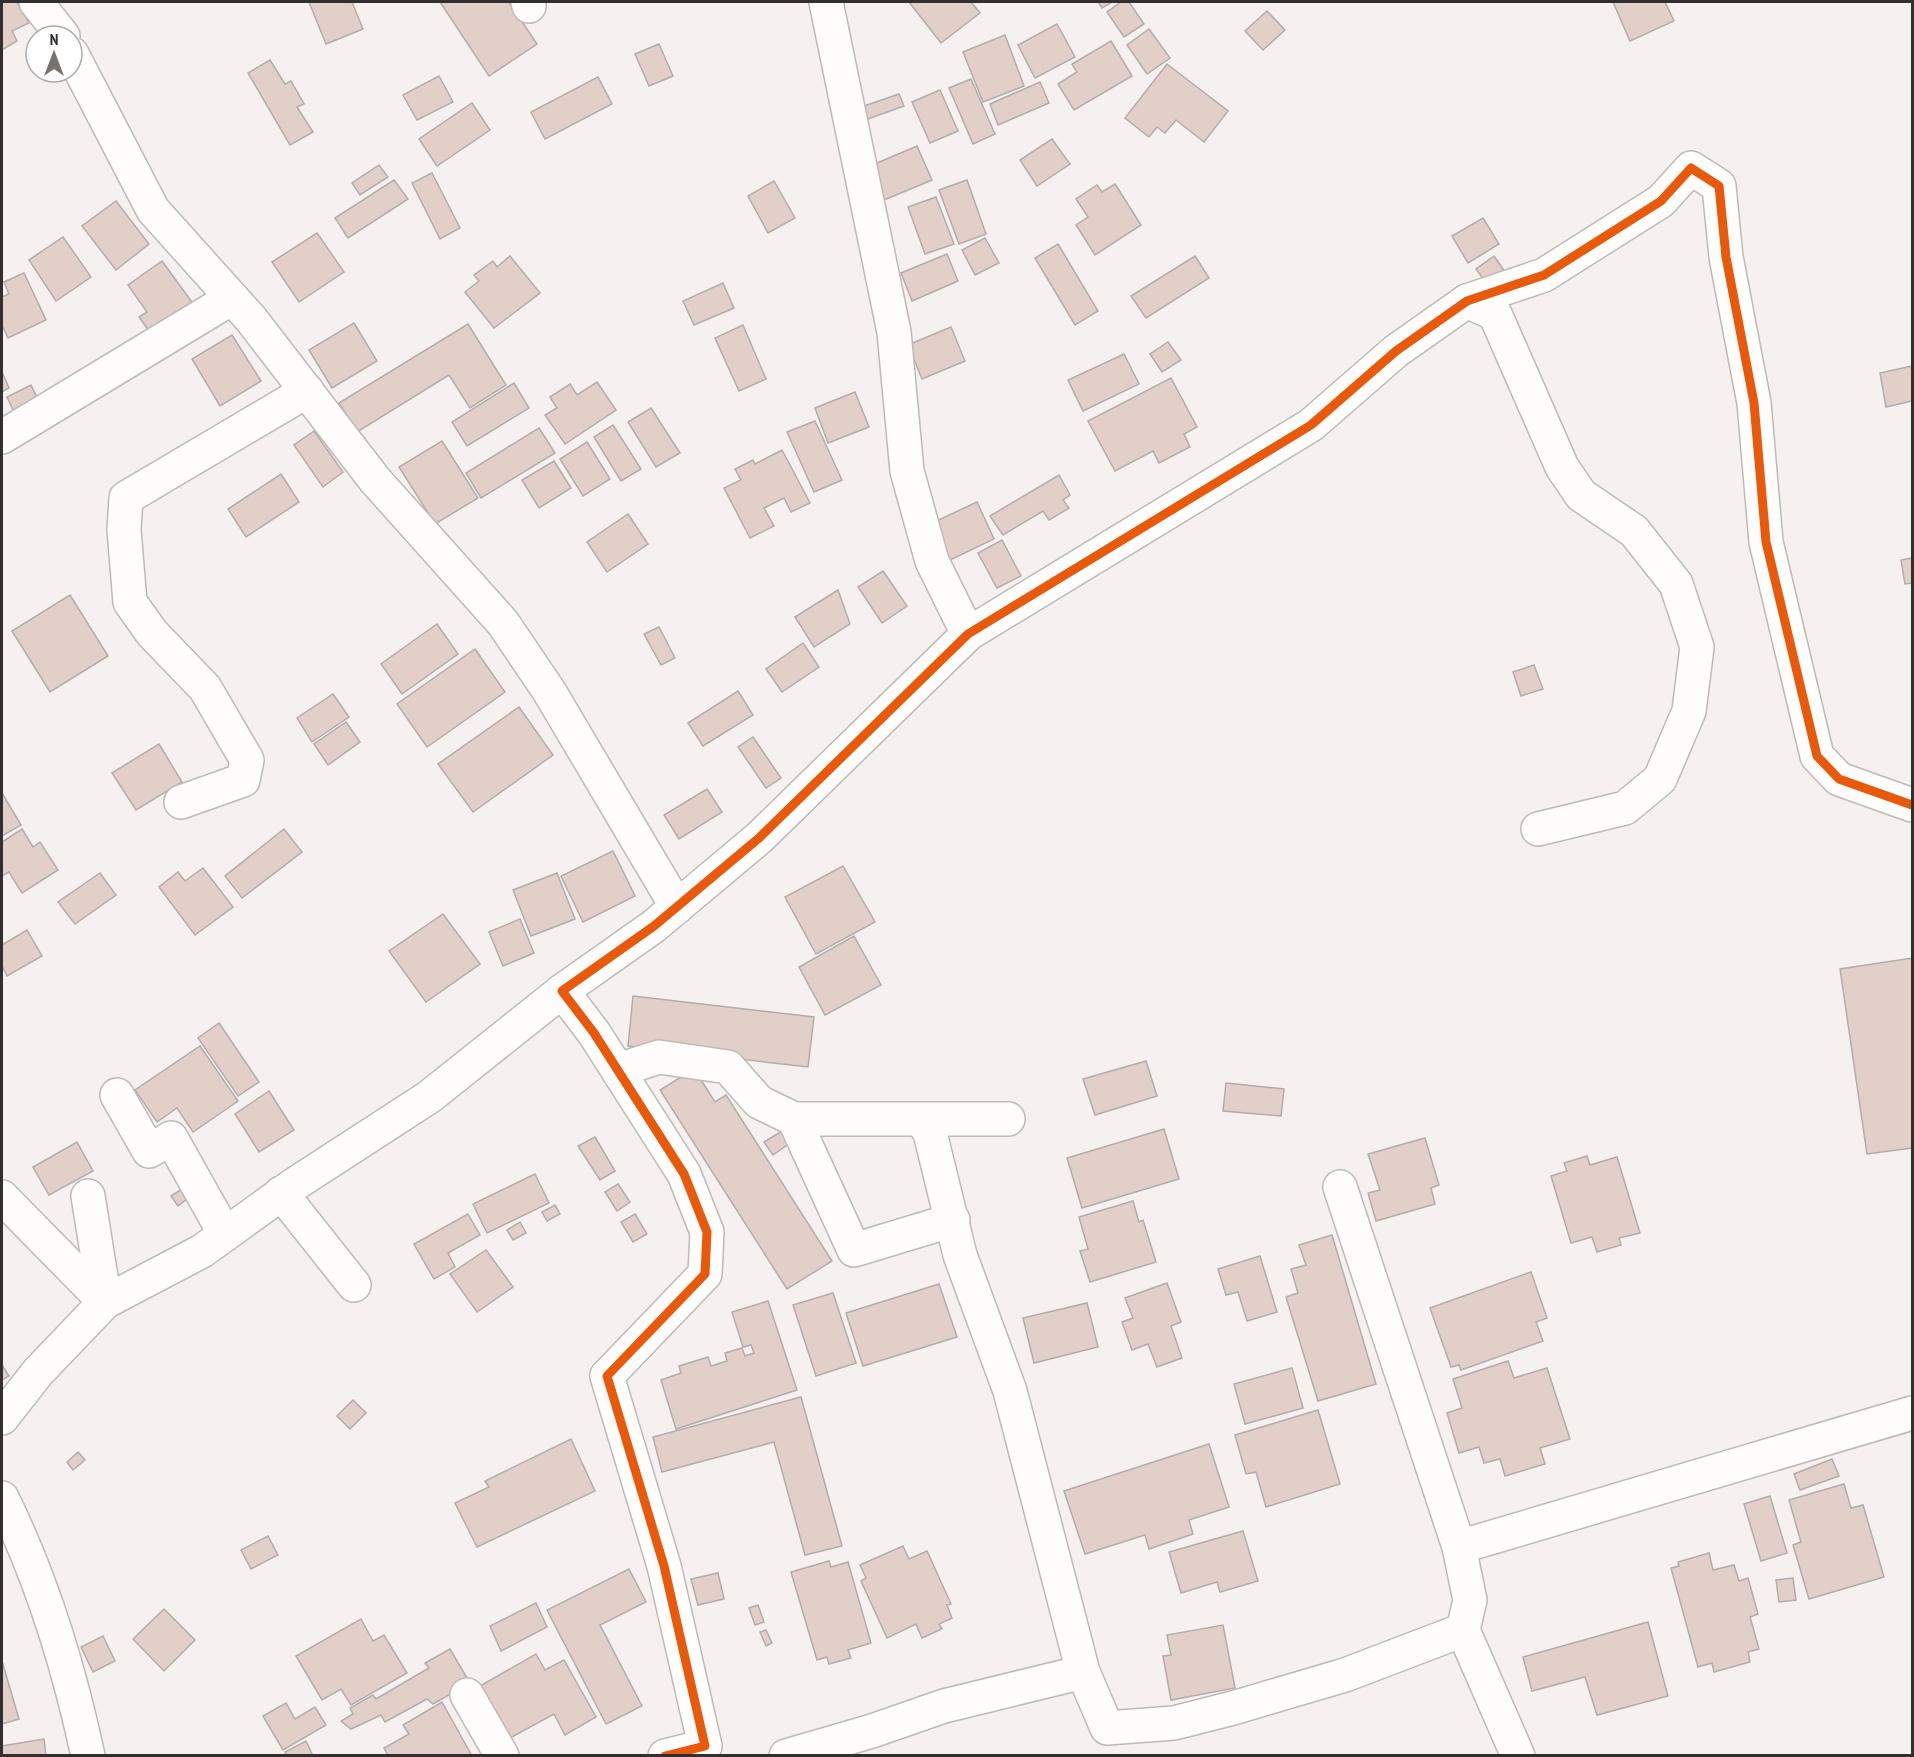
<svg xmlns="http://www.w3.org/2000/svg" width="1914" height="1757" font-family="'PT Sans Narrow',sans-serif">
<rect width="100%" height="100%" fill="#f6f0ee"/>
<g fill="#e3cfc9" stroke="#b2adac" stroke-width="1.5">
<path d="M2,2H17L29,23L12,31L17,41L2,50Z"/>
<path d="M309,2H352L363,29L326,44Z"/>
<path d="M440,2H509L537,44L489,76Z"/>
<path d="M909,2H971L980,13L941,43Z"/>
<path d="M1098,2H1112L1102,8Z"/>
<path d="M1121,2H1129L1144,24L1124,37L1107,12Z"/>
<path d="M1613,2H1665L1674,21L1630,41Z"/>
<path d="M1267,11L1285,30L1263,50L1245,31Z"/>
<path d="M1057,24L1075,57L1035,78L1018,45Z"/>
<path d="M1149,29L1170,58L1147,74L1127,45Z"/>
<path d="M1005,35L1024,86L983,102L963,52Z"/>
<path d="M1111,41L1132,76L1074,110L1058,84L1077,72L1072,64Z"/>
<path d="M659,44L673,76L649,86L635,54Z"/>
<path d="M270,60L285,84L291,81L304,104L297,107L313,132L290,145L248,73Z"/>
<path d="M1167,64L1228,111L1204,142L1176,120L1165,133L1157,127L1149,137L1125,118Z"/>
<path d="M439,76L453,102L417,120L403,95Z"/>
<path d="M598,77L612,104L545,139L531,112Z"/>
<path d="M971,79L995,134L973,144L949,88Z"/>
<path d="M1040,82L1049,103L998,125L990,104Z"/>
<path d="M940,90L958,131L930,143L912,102Z"/>
<path d="M899,94L904,106L865,120L861,107Z"/>
<path d="M472,103L490,130L437,166L419,139Z"/>
<path d="M1052,139L1070,164L1037,186L1020,160Z"/>
<path d="M917,146L932,180L884,200L870,166Z"/>
<path d="M379,165L388,177L360,195L352,183Z"/>
<path d="M432,173L460,228L440,239L412,183Z"/>
<path d="M394,180L408,199L348,238L335,218Z"/>
<path d="M967,180L986,234L959,244L939,190Z"/>
<path d="M774,181L795,218L768,233L748,196Z"/>
<path d="M1115,184L1141,225L1095,255L1076,225L1088,217L1076,199L1097,185L1102,192Z"/>
<path d="M936,197L954,244L925,254L908,207Z"/>
<path d="M116,201L149,244L116,270L82,226Z"/>
<path d="M1483,218L1499,244L1468,263L1452,236Z"/>
<path d="M317,233L344,272L299,302L272,262Z"/>
<path d="M63,237L91,277L56,301L29,260Z"/>
<path d="M985,238L999,263L975,275L962,250Z"/>
<path d="M1058,244L1098,311L1075,325L1035,258Z"/>
<path d="M947,254L958,281L912,301L901,273Z"/>
<path d="M510,256L540,293L494,328L465,292L479,281L474,275L493,261L497,267Z"/>
<path d="M1195,256L1209,278L1146,318L1131,296Z"/>
<path d="M1494,256L1508,276L1490,288L1476,269Z"/>
<path d="M162,261L197,309L154,338L139,317L147,312L128,285Z"/>
<path d="M24,273L46,320L8,338L2,325V297L9,294L4,282Z"/>
<path d="M723,283L734,308L694,325L683,301Z"/>
<path d="M354,323L377,361L332,388L309,350Z"/>
<path d="M468,324L506,385L470,408L449,375L357,432L339,403Z"/>
<path d="M743,325L766,379L739,391L715,338Z"/>
<path d="M951,327L965,361L922,379L908,345Z"/>
<path d="M232,335L261,381L220,406L192,359Z"/>
<path d="M1168,342L1181,360L1162,372L1150,354Z"/>
<path d="M1124,354L1139,384L1083,411L1068,380Z"/>
<path d="M1912,366V401L1886,407L1880,373Z"/>
<path d="M2,372L9,388L2,392Z"/>
<path d="M1171,378L1197,427L1184,434L1190,447L1159,463L1153,451L1115,471L1088,421Z"/>
<path d="M597,382L616,410L565,444L545,415L557,408L550,397L570,384L577,395Z"/>
<path d="M514,383L529,408L467,446L452,422Z"/>
<path d="M31,385L40,404L16,416L7,397Z"/>
<path d="M855,392L869,427L828,443L815,408Z"/>
<path d="M651,408L680,453L656,467L628,422Z"/>
<path d="M815,421L842,480L814,492L787,432Z"/>
<path d="M613,425L641,469L621,481L594,437Z"/>
<path d="M539,428L555,453L481,498L466,473Z"/>
<path d="M314,431L343,472L323,487L294,445Z"/>
<path d="M442,441L478,498L435,524L399,467Z"/>
<path d="M587,442L610,479L583,496L560,459Z"/>
<path d="M782,450L810,503L791,512L784,498L764,508L774,526L750,538L724,488L741,480L735,469L753,460L755,464Z"/>
<path d="M554,461L571,488L539,508L522,480Z"/>
<path d="M281,474L299,502L246,537L228,509Z"/>
<path d="M1059,475L1070,495L1063,500L1069,508L1049,520L1043,511L1003,535L990,516Z"/>
<path d="M977,502L994,539L950,560L932,523Z"/>
<path d="M628,514L648,544L607,572L587,542Z"/>
<path d="M1002,540L1021,576L997,588L978,553Z"/>
<path d="M1912,558V583L1905,584L1901,560Z"/>
<path d="M883,571L907,606L882,623L858,587Z"/>
<path d="M838,590L850,624L814,647L795,617Z"/>
<path d="M70,595L108,656L50,692L12,631Z"/>
<path d="M437,624L458,654L402,694L381,664Z"/>
<path d="M659,627L675,658L661,665L644,634Z"/>
<path d="M803,643L819,667L782,692L766,669Z"/>
<path d="M475,649L505,692L427,747L397,704Z"/>
<path d="M1534,665L1543,689L1521,696L1513,672Z"/>
<path d="M738,691L753,715L703,746L688,723Z"/>
<path d="M333,694L349,717L312,742L297,718Z"/>
<path d="M519,707L553,755L473,812L438,764Z"/>
<path d="M346,722L360,742L328,765L314,744Z"/>
<path d="M753,737L781,778L766,788L738,747Z"/>
<path d="M159,744L182,782L136,810L112,773Z"/>
<path d="M707,789L722,812L679,839L664,815Z"/>
<path d="M2,793L21,825L2,836Z"/>
<path d="M22,829L33,847L40,842L58,870L22,893L9,872L2,876V842Z"/>
<path d="M284,829L302,852L242,898L225,876Z"/>
<path d="M613,851L635,896L583,922L561,876Z"/>
<path d="M843,866L875,922L816,954L785,897Z"/>
<path d="M203,868L233,907L195,935L159,887L178,872L185,881Z"/>
<path d="M100,873L116,895L75,924L58,902Z"/>
<path d="M557,873L575,919L531,936L513,890Z"/>
<path d="M443,914L480,964L426,1002L389,951Z"/>
<path d="M520,919L534,953L503,966L489,932Z"/>
<path d="M27,930L42,956L7,976L2,966V945Z"/>
<path d="M854,936L881,985L825,1015L799,967Z"/>
<path d="M1912,958V1148L1867,1154L1840,969Z"/>
<path d="M633,996L814,1017L808,1067L628,1046Z"/>
<path d="M219,1023L259,1082L238,1096L198,1038Z"/>
<path d="M200,1046L238,1101L193,1132L177,1108L157,1122L135,1090Z"/>
<path d="M1146,1061L1157,1096L1095,1115L1083,1079Z"/>
<path d="M694,1069L715,1102L726,1095L832,1261L787,1289L660,1090Z"/>
<path d="M1226,1083L1284,1089L1281,1116L1223,1111Z"/>
<path d="M269,1091L294,1130L259,1152L235,1114Z"/>
<path d="M1164,1129L1179,1179L1082,1208L1067,1158Z"/>
<path d="M782,1131L790,1143L773,1155L764,1142Z"/>
<path d="M595,1137L615,1171L600,1180L578,1146Z"/>
<path d="M1425,1138L1439,1185L1431,1188L1435,1204L1376,1221L1368,1193L1380,1190L1368,1154Z"/>
<path d="M77,1142L93,1171L49,1195L33,1167Z"/>
<path d="M1587,1156L1590,1165L1617,1157L1640,1233L1619,1238L1621,1245L1597,1252L1592,1237L1571,1243L1551,1176L1567,1171L1564,1163Z"/>
<path d="M535,1174L549,1203L487,1233L473,1204Z"/>
<path d="M618,1184L630,1202L617,1211L605,1192Z"/>
<path d="M182,1189L188,1198L178,1206L171,1196Z"/>
<path d="M1133,1201L1139,1222L1143,1220L1156,1262L1090,1282L1080,1251L1088,1249L1079,1217Z"/>
<path d="M555,1205L560,1214L547,1221L542,1212Z"/>
<path d="M468,1214L480,1235L448,1253L455,1267L434,1279L414,1244Z"/>
<path d="M635,1214L647,1234L633,1242L621,1222Z"/>
<path d="M520,1222L526,1233L513,1240L507,1230Z"/>
<path d="M1332,1235L1376,1384L1318,1401L1286,1297L1298,1293L1291,1269L1306,1265L1299,1245Z"/>
<path d="M486,1250L513,1287L477,1312L450,1274Z"/>
<path d="M1260,1256L1277,1312L1247,1321L1238,1292L1226,1295L1218,1269Z"/>
<path d="M1531,1272L1547,1318L1536,1322L1543,1341L1461,1370L1459,1365L1451,1367L1430,1308Z"/>
<path d="M1167,1283L1181,1322L1171,1326L1182,1358L1157,1367L1148,1344L1132,1350L1122,1322L1133,1318L1125,1298Z"/>
<path d="M939,1284L957,1337L863,1366L846,1313Z"/>
<path d="M833,1293L856,1363L816,1376L793,1305Z"/>
<path d="M768,1301L797,1390L676,1429L661,1380L681,1373L679,1366L708,1357L711,1366L727,1361L725,1353L742,1348L745,1356L754,1353L751,1345L743,1347L732,1312Z"/>
<path d="M1087,1303L1098,1347L1034,1363L1023,1318Z"/>
<path d="M1508,1361L1514,1378L1547,1368L1570,1439L1540,1448L1545,1464L1505,1476L1500,1459L1484,1463L1479,1447L1459,1453L1447,1413L1462,1408L1453,1379Z"/>
<path d="M2,1365L9,1376L2,1380Z"/>
<path d="M1292,1368L1303,1408L1245,1424L1234,1384Z"/>
<path d="M801,1397L842,1546L805,1555L774,1442L662,1472L653,1437Z"/>
<path d="M353,1400L366,1413L350,1429L337,1416Z"/>
<path d="M1318,1410L1340,1484L1266,1507L1256,1472L1246,1474L1235,1435Z"/>
<path d="M571,1439L595,1491L477,1547L455,1503L489,1487L485,1481Z"/>
<path d="M1209,1444L1229,1507L1189,1520L1193,1534L1149,1549L1145,1535L1085,1554L1064,1491Z"/>
<path d="M78,1452L85,1460L73,1470L67,1462Z"/>
<path d="M1832,1459L1839,1476L1800,1490L1794,1474Z"/>
<path d="M1844,1484L1851,1508L1863,1505L1884,1577L1809,1599L1793,1545L1801,1542L1789,1500Z"/>
<path d="M1770,1496L1787,1553L1761,1561L1744,1504Z"/>
<path d="M1243,1531L1258,1581L1220,1592L1217,1582L1181,1593L1169,1552Z"/>
<path d="M268,1536L278,1555L251,1569L241,1550Z"/>
<path d="M903,1546L909,1559L927,1551L951,1604L947,1605L952,1618L939,1624L942,1629L922,1638L916,1624L887,1638L861,1581L866,1578L860,1565Z"/>
<path d="M1709,1553L1713,1570L1734,1565L1739,1581L1748,1578L1758,1614L1750,1617L1759,1649L1748,1652L1750,1662L1714,1672L1712,1663L1698,1667L1671,1568L1679,1566L1678,1562Z"/>
<path d="M829,1561L831,1567L848,1562L871,1643L848,1650L851,1658L829,1664L827,1657L817,1660L791,1572Z"/>
<path d="M629,1569L646,1602L600,1625L642,1706L606,1724L547,1610Z"/>
<path d="M718,1573L724,1599L698,1605L691,1579Z"/>
<path d="M1793,1578L1796,1600L1779,1602L1776,1580Z"/>
<path d="M536,1603L547,1627L501,1651L490,1626Z"/>
<path d="M758,1605L764,1622L755,1625L749,1608Z"/>
<path d="M164,1609L195,1640L164,1671L133,1639Z"/>
<path d="M361,1619L373,1641L384,1635L407,1673L351,1705L341,1689L322,1700L296,1656Z"/>
<path d="M1648,1622L1668,1696L1597,1715L1585,1677L1532,1691L1523,1657Z"/>
<path d="M1223,1625L1235,1688L1171,1700L1163,1656L1171,1655L1167,1635Z"/>
<path d="M766,1630L772,1643L766,1646L760,1632Z"/>
<path d="M103,1636L115,1661L93,1672L81,1647Z"/>
<path d="M450,1649L470,1683L433,1704L427,1699L385,1722L381,1715L351,1729L341,1721L353,1714L350,1708L373,1695L376,1699L429,1668L425,1663Z"/>
<path d="M536,1654L545,1670L564,1660L596,1717L565,1735L554,1714L510,1738L480,1686Z"/>
<path d="M2,1661L19,1719L2,1724Z"/>
<path d="M442,1702L472,1756H388L384,1748L409,1734L403,1725Z"/>
<path d="M286,1703L295,1719L315,1707L326,1725L283,1750L263,1716Z"/>
<path d="M44,1739L46,1756H2V1746Z"/>
<path d="M306,1741L313,1756H287L285,1752Z"/>
</g>
<g fill="none" stroke-linecap="round" stroke-linejoin="round">
<defs>
<g id="minor">
<path d="M36,2L63,36"/>
<path d="M528,2L529,6"/>
<path d="M826,2L894,332L907,471L932,561L968,634"/>
<path d="M72,54L153,210L251,319L375,480L503,623L549,691L677,907"/>
<path d="M1467,301L1495,314L1562,467L1581,495L1634,531L1676,584L1697,647L1689,711L1660,779L1625,808L1538,829"/>
<path d="M2,437L232,298"/>
<path d="M181,802L243,780L247,760L205,688L152,633L130,602L124,530L126,498L307,391"/>
<path d="M618,1070L659,1057L728,1067L759,1102L794,1119L854,1250L953,1220"/>
<path d="M117,1095L149,1151L171,1138L225,1234"/>
<path d="M794,1119H1008"/>
<path d="M922,1120L930,1133L960,1255L1010,1391L1083,1672"/>
<path d="M1340,1187L1459,1547L1470,1600L1463,1630"/>
<path d="M281,1193L354,1285"/>
<path d="M88,1196L105,1302"/>
<path d="M2,1197L105,1302"/>
<path d="M2,1418L38,1372L105,1302L202,1251L295,1184L429,1097L562,991"/>
<path d="M2,1498C42,1579 69,1667 88,1756"/>
<path d="M1459,1547L1912,1413"/>
<path d="M467,1695L502,1756"/>
<path d="M665,1756L705,1746L664,1566L607,1376L705,1274L707,1232L684,1174L594,1033L562,991L654,926L759,838L968,634L1311,425L1396,351L1467,301L1544,275L1661,201L1691,168L1719,186L1726,257L1754,403L1766,542L1817,756L1839,779L1912,805"/>
<path d="M786,1756L872,1731L944,1706L1083,1672L1107,1728L1174,1723L1233,1708L1345,1675L1463,1630L1518,1756"/>
</g>
</defs>
<use href="#minor" stroke="#bebab8" stroke-width="36"/>
<use href="#minor" stroke="#fefdfc" stroke-width="33"/>
<defs>
<path id="cycleway" d="M665,1756L705,1746L664,1566L607,1376L705,1274L707,1232L684,1174L594,1033L562,991L654,926L759,838L968,634L1311,425L1396,351L1467,301L1544,275L1661,201L1691,168L1719,186L1726,257L1754,403L1766,542L1817,756L1839,779L1912,805"/>
</defs>
<use href="#cycleway" stroke="#fefefe" stroke-width="13"/>
<use href="#cycleway" stroke="#e8590c" stroke-width="9"/>
</g>
<rect width="1914" height="1757" fill="none" stroke="#332f2e" stroke-width="6"/>
<g transform="translate(54 54)"><circle r="28" fill="#fefefe" stroke="#adabab" stroke-width="1.5"/>
<path d="M0-4.5L10 22L0 15L-10 22Z" fill="#777371"/>
<text y="-9" font-size="16" font-weight="bold" text-anchor="middle" fill="#332f2e">N</text>
</g>
</svg>
